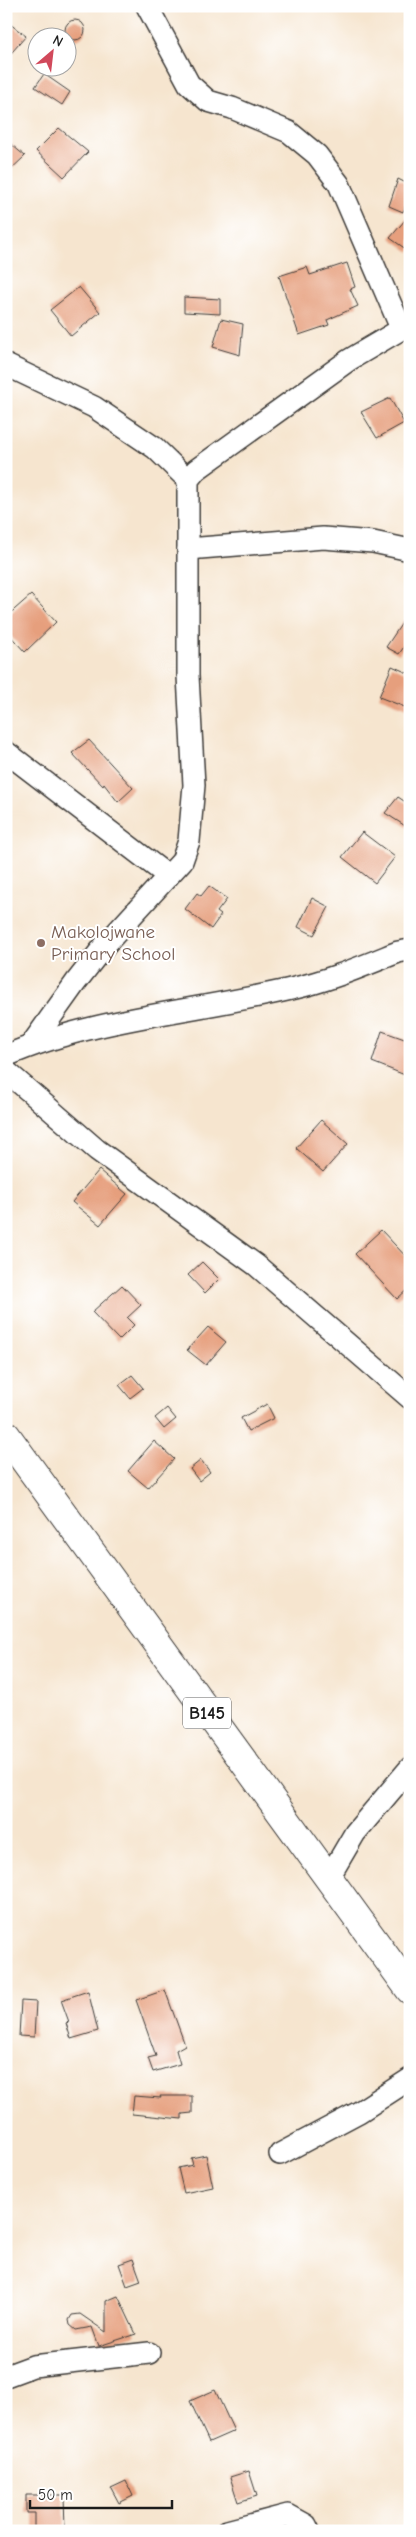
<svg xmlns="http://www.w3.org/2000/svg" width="416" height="2537" font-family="'Comic Neue',sans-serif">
<rect width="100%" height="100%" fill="#fff"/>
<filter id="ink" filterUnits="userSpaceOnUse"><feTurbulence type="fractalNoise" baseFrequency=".02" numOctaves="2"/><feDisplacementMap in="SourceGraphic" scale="10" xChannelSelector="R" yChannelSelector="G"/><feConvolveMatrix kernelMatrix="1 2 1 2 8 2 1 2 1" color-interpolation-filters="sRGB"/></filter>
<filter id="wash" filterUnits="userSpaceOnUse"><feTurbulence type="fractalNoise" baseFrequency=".0096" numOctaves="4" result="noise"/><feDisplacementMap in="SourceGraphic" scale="20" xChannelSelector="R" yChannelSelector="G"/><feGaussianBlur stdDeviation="1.12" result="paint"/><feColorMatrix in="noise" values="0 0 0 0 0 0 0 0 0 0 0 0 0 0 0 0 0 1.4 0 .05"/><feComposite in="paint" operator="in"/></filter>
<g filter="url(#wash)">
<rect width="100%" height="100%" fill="#f6e5cf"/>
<g id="blocks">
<g fill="#e69f7d">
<circle cx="75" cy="30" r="10"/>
<path d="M6,21L26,36L6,59Z"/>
<path d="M44,74L70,92L62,105L35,87Z"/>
<path d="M59,128L88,152L64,177L36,151Z"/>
<path d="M6,140L25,156L6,174Z"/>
<path d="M398,179L410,185V195L403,212L389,206Z"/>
<path d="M410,214V252L390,238Z"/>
<path d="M347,263L355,287L350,289L358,306L327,320L329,325L299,335L279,276L307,267L310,275Z"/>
<path d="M79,287L100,312L71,336L50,310Z"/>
<path d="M184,297L220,299V314L184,312Z"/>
<path d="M221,319L243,324L240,355L213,347Z"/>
<path d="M390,398L404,423L377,438L361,412Z"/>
<path d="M31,595L56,622L25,652L6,631V617Z"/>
<path d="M410,611V638L399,654L386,647Z"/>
<path d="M392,666L410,674V709L379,697Z"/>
<path d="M89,740L133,788L118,802L104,784L103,786L72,753Z"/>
<path d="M398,797L410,805V829L385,813Z"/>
<path d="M362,832L395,857L375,883L342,857Z"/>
<path d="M209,886L227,899L217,912L221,915L211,929L185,909L197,893L201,896Z"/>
<path d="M312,898L329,907L314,935L298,927Z"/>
<path d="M382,1031L410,1041V1077L372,1062Z"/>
<path d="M321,1120L348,1144L323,1172L296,1148Z"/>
<path d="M99,1170L127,1194L100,1225L72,1202Z"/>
<path d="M381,1230L410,1261V1287L397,1299L355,1254Z"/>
<path d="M202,1262L219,1279L205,1293L188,1275Z"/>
<path d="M122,1285L141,1305L127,1318L134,1325L119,1340L92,1312Z"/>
<path d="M208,1327L226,1342L206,1365L187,1350Z"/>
<path d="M132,1375L143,1388L130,1398L119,1385Z"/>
<path d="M267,1404L274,1418L248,1431L241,1418Z"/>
<path d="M167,1408L176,1419L164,1429L155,1418Z"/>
<path d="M154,1441L174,1459L148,1488L128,1471Z"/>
<path d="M201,1460L210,1472L199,1481L190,1469Z"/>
<path d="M165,1990L185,2045L176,2050L180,2064L153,2072L148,2058L156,2056L136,2000Z"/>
<path d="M88,1991L98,2031L71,2039L66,2023L69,2022L61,2000Z"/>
<path d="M21,2001L36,2002L34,2037L19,2036Z"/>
<path d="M134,2096L161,2098L160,2096H192V2113L182,2114V2119L132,2114Z"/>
<path d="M206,2155L213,2187L184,2193L178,2168L193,2165L191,2158Z"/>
<path d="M133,2259L141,2281L127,2286L119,2264Z"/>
<path d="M118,2296L136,2334L99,2346L92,2327L76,2330L70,2325L69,2320L72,2315L80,2314L106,2332V2301Z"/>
<path d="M215,2390L234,2431L209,2442L190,2401Z"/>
<path d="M249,2471L257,2496L238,2502L230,2477Z"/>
<path d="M126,2481L133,2496L119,2503L111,2488Z"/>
<path d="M26,2495H64L65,2530H34V2513H26Z"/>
</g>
</g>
</g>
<g filter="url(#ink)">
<use href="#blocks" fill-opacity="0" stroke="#3d3a37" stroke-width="1"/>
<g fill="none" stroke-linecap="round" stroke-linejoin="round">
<defs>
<g id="street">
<path d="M147,6L189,84L208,101L232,108L289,132L317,155L339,184L401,328"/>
<path d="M6,365L94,407L155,448L188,480"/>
<path d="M188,549L323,538L373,542L410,550"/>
<path d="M6,752L168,876"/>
<path d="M31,1045L76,982L105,945L182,861L189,841L194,785L188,676V480L196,470L349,360L410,324"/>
<path d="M6,1056C92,1018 199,1011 291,989C328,981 363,966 398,952L410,950"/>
<path d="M6,1071L97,1150L256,1265L410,1398"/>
<path d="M328,1879L355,1833L410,1768"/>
<path d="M280,2154L359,2112L410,2079"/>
<path d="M6,2376L33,2366L149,2353"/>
<path d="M227,2531L288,2515L306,2525L309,2531"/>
</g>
<path id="primary" d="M6,1435L410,1990"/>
</defs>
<use href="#street" stroke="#3d3a37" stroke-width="24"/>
<use href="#primary" stroke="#3d3a37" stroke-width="30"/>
<use href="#street" stroke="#fff" stroke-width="21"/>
<use href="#primary" stroke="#fff" stroke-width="28"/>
</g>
</g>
<circle fill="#8d6e63" stroke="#fff" stroke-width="2" cx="41" cy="943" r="5"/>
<g text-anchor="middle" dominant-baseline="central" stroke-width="4" stroke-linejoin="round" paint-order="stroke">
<rect fill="#fff" stroke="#606060" stroke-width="1" x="183" y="1697.5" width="48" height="31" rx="4"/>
<g font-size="18" font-weight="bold" fill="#1c1c1c">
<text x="207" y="1713">B145</text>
</g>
<g font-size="19" fill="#785e54" stroke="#fff" text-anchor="start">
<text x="51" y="932">Makolojwane<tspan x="51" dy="22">Primary School</tspan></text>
</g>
</g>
<rect width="416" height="2537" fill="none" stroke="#fff" stroke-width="25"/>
<g transform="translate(52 52) rotate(28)"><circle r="24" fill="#ffffff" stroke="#a4a4a4"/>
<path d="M0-4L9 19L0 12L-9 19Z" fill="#d1495b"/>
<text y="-8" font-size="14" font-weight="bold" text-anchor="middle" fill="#1c1c1c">N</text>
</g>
<path d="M30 2500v8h142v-8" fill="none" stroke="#1c1c1c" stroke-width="2.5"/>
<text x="38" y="2500" font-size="15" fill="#1c1c1c" stroke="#ffffff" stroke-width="4" paint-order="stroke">50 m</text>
</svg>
